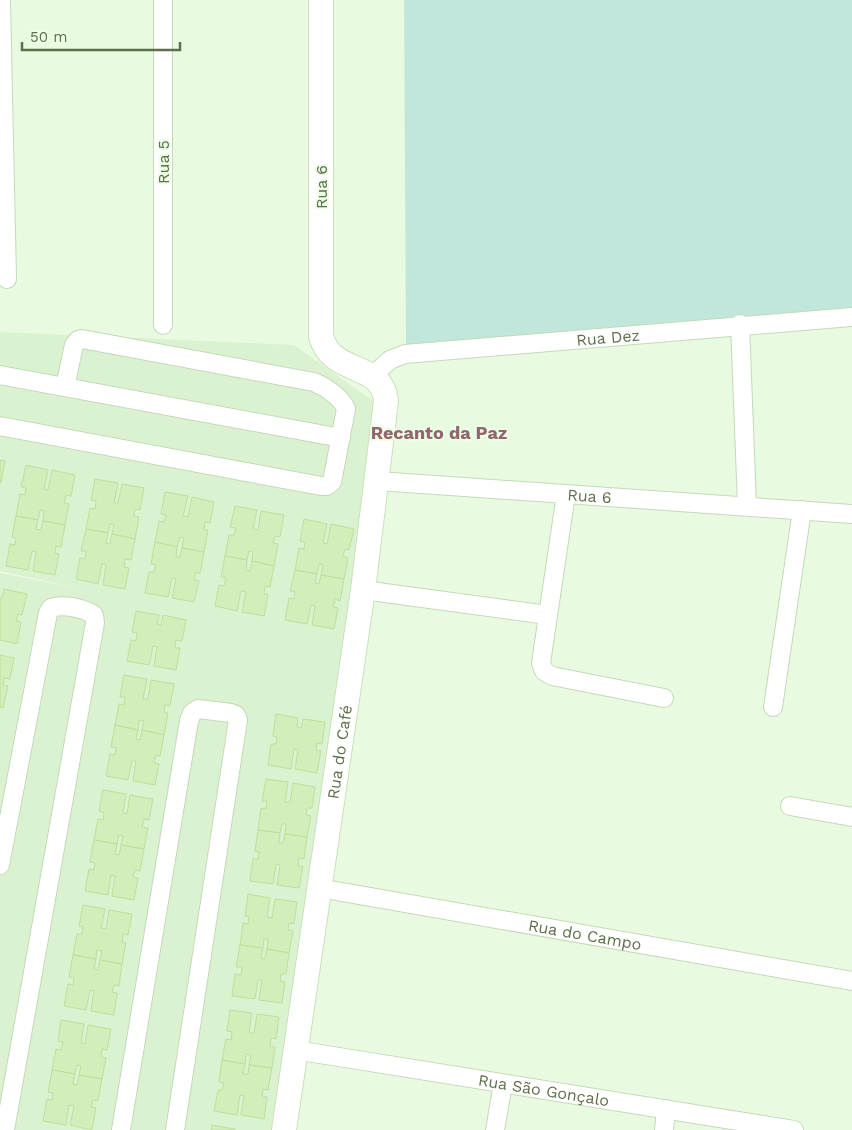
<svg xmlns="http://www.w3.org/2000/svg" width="852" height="1130" font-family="'Work Sans',sans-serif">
<rect width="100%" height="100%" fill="#e8fbe1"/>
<path fill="#dbf2d0" d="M0,332L294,345L373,401L344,641L271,1130H0V573L83,589L0,571Z"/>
<path fill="#c1e7dd" d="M404,0H852V310L406,345Z"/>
<g fill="#d3eeba" stroke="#bde09c">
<path d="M0,460L5,461L1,483H0Z"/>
<path d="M26,465L48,470L44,489L48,490L52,470L75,475L71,496L66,495L64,503L69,504L65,525L43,521L44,511L40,510L38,520L16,516L20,494L25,495L26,488L21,487Z"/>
<path d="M95,479L118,483L114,503H118L122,484L144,488L140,510L135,509L134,516L139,517L135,539L112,534L114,525L110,524L108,533L86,529L90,508L95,509L96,501L91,500Z"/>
<path d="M165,492L188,496L183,516L188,517L192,497L214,502L210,523L205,522L204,530H208L204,552L182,548L184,538L180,537L177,547L155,542L159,521L164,522L166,515L161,514Z"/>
<path d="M235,506L257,510L253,529L258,530L261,511L284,515L280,537L275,536L273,543L278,544L274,566L252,561L253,552L249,551L247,560L225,556L229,535H234L236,528L230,527Z"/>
<path d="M16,516L38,520L36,529L41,530L43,521L65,525L61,547L56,546L55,553L59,554L55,575L33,571L36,552L32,551L28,570L6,566L10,544L15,545L16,538L12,537Z"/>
<path d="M304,519L327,524L323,543L327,544L331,524L354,529L349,550L345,549L343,556L348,558L344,579L321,575L323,565L319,564L317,574L295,570L299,548L304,549L305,542L300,541Z"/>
<path d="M86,529L108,533L106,543L110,544L112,534L135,539L131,560L125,559L124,567L129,568L125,589L103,585L106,565L102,564L98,584L76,579L80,558L85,559L86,551H81Z"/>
<path d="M155,542L177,547L176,557H180L182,548L204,552L200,573H195L194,580L199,581L194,602L172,598L176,579L172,578L168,597L145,593L149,572H154L156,565L151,564Z"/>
<path d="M225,556L247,560L246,570L250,571L252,561L274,566L270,587L265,586L264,594H268L264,616L242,612L246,592L241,591L237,611L215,606L219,585L224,586L226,578L221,577Z"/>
<path d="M295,570L317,574L315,583L319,584L321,575L344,579L340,601L335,599L333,607L338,608L334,629L312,625L315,606L311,605L307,624L285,620L289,598L294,599L295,592L290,591Z"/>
<path d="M4,589L27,594L22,615L18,614L16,621L21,622L17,644L0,640V598H2Z"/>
<path d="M136,611L159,615L157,624L161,625L163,615L186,620L182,641L176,640L175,648H180L176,670L154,666L157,647L153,646L149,665L127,661L131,640L136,641L137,633L132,632Z"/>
<path d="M0,655L14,658L10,679L4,678L3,685L8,686L3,708L0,707Z"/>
<path d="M124,675L147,679L143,699H148L151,680L174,684L170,706L165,705L164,712L168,713L164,735L142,730L144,721L139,720L138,730L115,725L119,704L124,705L125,697H120Z"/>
<path d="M276,714L298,718L297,727L301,728L303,719L325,722L322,744L317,743L316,750L321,751L317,773L295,769L298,750L294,749L291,769L268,765L271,744H276L277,737L273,736Z"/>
<path d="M115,725L138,730L136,739L140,740L142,730L164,735L160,756L156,755L154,763L159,764L155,785L133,781L136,761H132L128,780L106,776L110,754L115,755L116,748L111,747Z"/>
<path d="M266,779L288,782L285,802H290L293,783L315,787L312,808H307L306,815L311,816L307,837L285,834L286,824H282L280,833L258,830L261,808L266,809L267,801H262Z"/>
<path d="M103,790L126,794L123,813L127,814L130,795L153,799L149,820L144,819L142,827L148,828L144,849L121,845L123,836L119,835L117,844L94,840L98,819L103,820L104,813L99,811Z"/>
<path d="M258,830L280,833L279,843H283L285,834L307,837L304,859L299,858L298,866H303L299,888L277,885L280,865L276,864L273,884L250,881L253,859H258L259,852L255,851Z"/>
<path d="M94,840L117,844L115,854L119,855L121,845L144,849L140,871L135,870L133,877L138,878L134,900L112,896L115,876L111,875L108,895L85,891L89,869L94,870L95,863L90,862Z"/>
<path d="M248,894L270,898L267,917L272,918L275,899L297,902L294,924L289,923L288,930L293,931L289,953L267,949L268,939H264L263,948L240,945L243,923L248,924L249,917L245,916Z"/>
<path d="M83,905L105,909L101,928L106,929L109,910L132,914L128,935L123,934L122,942L126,943L122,964L100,960L102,951L97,950L96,959L73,955L77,934H82L83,927L79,926Z"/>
<path d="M240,945L263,948L261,958L265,959L267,949L289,953L286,974H281L280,981L285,982L282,1003L259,1000L262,980H258L255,999L232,996L235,974L241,975L242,967H236Z"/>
<path d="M73,955L96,959L94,969L98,970L100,960L122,964L119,986L114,985L112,992L117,993L114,1015L91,1011L94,991L90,990L86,1010L64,1006L68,984L73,985L74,978L69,977Z"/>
<path d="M230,1010L252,1013L249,1033H254L257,1014L279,1017L276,1039L271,1038L270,1046L275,1047L272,1068L249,1065L251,1055L246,1054L245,1064L222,1060L226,1039L231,1040L232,1032L227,1031Z"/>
<path d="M61,1020L84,1024L81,1043L85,1044L88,1025L111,1029L107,1050L102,1049L101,1057L106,1058L102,1079L79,1075L81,1066L77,1065L75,1074L52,1070L56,1049L61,1050L63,1042L58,1041Z"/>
<path d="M222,1060L245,1064L243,1074H248L249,1065L272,1068L268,1090L263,1089L262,1096L267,1097L264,1119L241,1115L244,1096L240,1095L237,1115L214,1111L218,1090H222L224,1083L219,1082Z"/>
<path d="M52,1070L75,1074L73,1084L77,1085L79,1075L102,1079L98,1101L93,1100L91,1107L96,1108L92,1130L70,1125L74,1106L69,1105L66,1125L43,1121L47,1099L52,1100L53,1093L48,1092Z"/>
<path d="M212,1125L235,1129V1130H211Z"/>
</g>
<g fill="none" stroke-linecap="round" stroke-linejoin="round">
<defs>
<g id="minor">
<path d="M1,0L7,279"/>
<path d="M740,324L747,506"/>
<path d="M163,325V0"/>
<path d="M0,375L341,438"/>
<path id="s1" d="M372,376L390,360L405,354L852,317"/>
<path d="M0,426L321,486H327L332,482L346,409C342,398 326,387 314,382L82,339L78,340L74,345L65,387"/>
<path id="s2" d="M378,481L852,514"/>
<path d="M566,494L541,663L544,671L552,676L664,698"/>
<path d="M363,590L548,615"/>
<path d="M773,707L802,510"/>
<path d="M790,806L852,817"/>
<path d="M0,865L48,613L51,608C63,604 84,608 94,615L95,623L5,1130"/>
<path id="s3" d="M319,888L852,981"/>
<path id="s4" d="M295,1050L794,1130"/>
<path d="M121,1130L189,721L192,713L198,709L231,713L236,715L238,720L175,1130"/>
<path d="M495,1130L503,1084"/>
<path d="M664,1130L666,1109"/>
</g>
<g id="secondary">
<path id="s5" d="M284,1130L363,590L386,401C383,361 331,376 321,336V0"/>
</g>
</defs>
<use href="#minor" stroke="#c5d9b9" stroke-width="20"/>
<use href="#secondary" stroke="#c9e0b9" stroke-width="26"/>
<use href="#minor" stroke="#fff" stroke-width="18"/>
<use href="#secondary" stroke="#fff" stroke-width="24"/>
</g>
<g text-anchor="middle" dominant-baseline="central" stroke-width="4" stroke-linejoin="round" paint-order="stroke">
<g font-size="16" fill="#5d704a" stroke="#edfee7">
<text transform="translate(163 162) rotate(-90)">Rua 5</text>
<text transform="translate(321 187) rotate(-90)">Rua 6</text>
<text stroke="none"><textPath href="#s1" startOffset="244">Rua Dez</textPath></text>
<text stroke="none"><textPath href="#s2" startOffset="212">Rua 6</textPath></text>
<text stroke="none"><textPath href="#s5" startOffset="382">Rua do Café</textPath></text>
<text stroke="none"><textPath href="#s3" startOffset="270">Rua do Campo</textPath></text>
<text stroke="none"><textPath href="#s4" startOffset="252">Rua São Gonçalo</textPath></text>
</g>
<g font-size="18" font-weight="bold" fill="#93656f" stroke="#edfee7">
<text x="439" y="432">Recanto da Paz</text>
</g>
</g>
<path d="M22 42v8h158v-8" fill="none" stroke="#5d704a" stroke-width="2.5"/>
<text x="30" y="42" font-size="15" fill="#5d704a" stroke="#edfee7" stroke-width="4" paint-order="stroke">50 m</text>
</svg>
